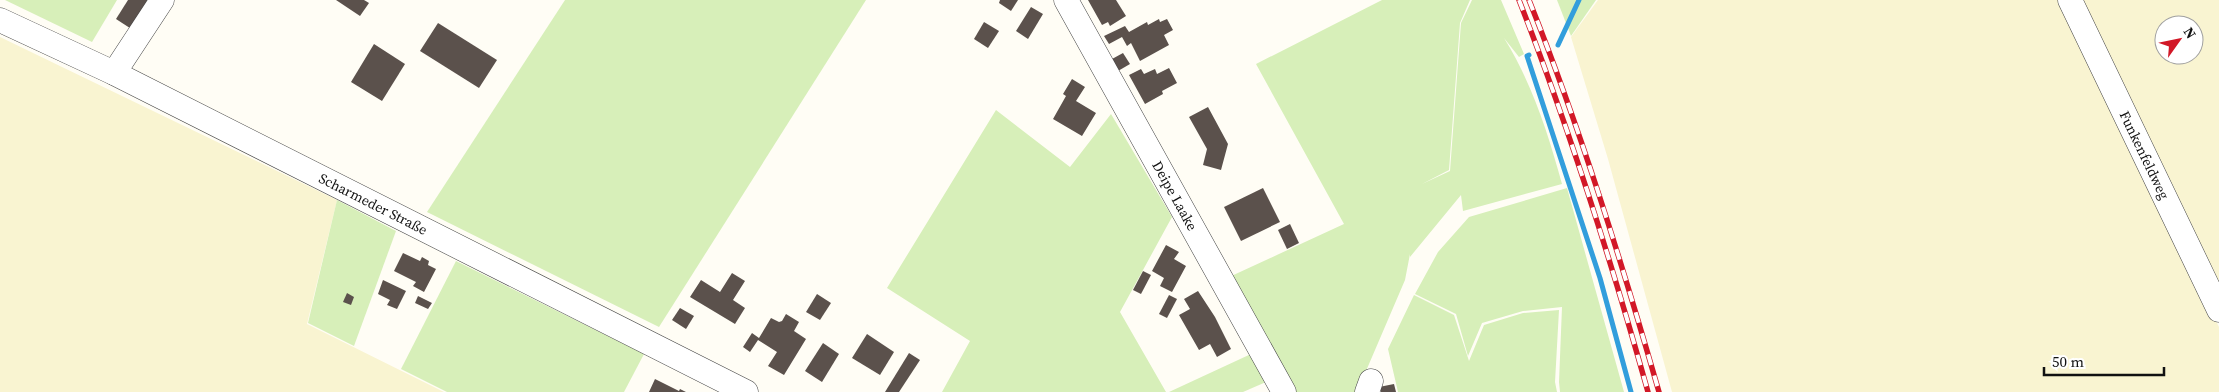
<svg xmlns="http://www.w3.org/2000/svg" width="2219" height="392" font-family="'Source Serif 4',serif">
<rect width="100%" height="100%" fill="#fffdf5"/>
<g fill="#f9f4d1" fill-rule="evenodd">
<path d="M1598,0H2060L2219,327V392H1672L1608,159L1571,37Z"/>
<path d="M2076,0H2219V302ZM2164,25H2194V55H2164Z"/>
<path d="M0,37L337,200L307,324L444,392H0Z"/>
</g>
<g fill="#d7efb9">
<path d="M5,0H117L92,42Z"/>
<path d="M565,0H866L659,327L427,212Z"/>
<path d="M1382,0H1470L1460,23L1449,170L1422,184L1450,171L1461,23L1472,0H1501L1524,54L1519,57L1504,38C1532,83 1548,133 1562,184L1463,211L1461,195L1410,257V254L1405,280L1357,392H1291L1227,278L1344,224L1256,64Z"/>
<path d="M1557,0H1596L1571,36Z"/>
<path d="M996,110L1070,167L1111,114L1172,217L1120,312L1166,392H942L970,341L887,288Z"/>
<path d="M1567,188L1624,392H1560L1559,382L1562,307L1523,311L1482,323L1468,356L1456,314L1415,294L1438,252L1469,217Z"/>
<path d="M337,200L396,231L354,346L308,323Z"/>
<path d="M456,261L644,354L624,392H447L401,369Z"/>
<path d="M1414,295L1454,315L1469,361L1484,325L1523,313L1559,310L1555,382L1557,392H1398L1388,349Z"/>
<path d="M1251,354L1266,382L1243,392H1169Z"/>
</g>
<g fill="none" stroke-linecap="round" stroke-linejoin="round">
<g stroke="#329edc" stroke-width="5">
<path d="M1558,45L1579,0"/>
<path d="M1529,55L1527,56L1600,278L1631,392"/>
</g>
</g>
<g fill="#5b514c">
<path d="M128,0H151L136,32L116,19Z"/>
<path d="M336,0H364L369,3L360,16Z"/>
<path d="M1000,0H1018L1011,11L999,3Z"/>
<path d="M1088,0H1116L1126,16L1110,26L1108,22L1102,25Z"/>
<path d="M1031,7L1043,14L1028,39L1016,31Z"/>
<path d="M1159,19L1160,22L1167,19L1173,30L1164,35L1169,45L1140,61L1131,43L1127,46L1122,37L1109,44L1104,36L1125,26L1129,32L1147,22L1148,25Z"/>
<path d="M984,22L999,31L988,48L974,39Z"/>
<path d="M438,23L497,60L479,88L420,51Z"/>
<path d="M374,44L405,64L382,101L351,82Z"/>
<path d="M1123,53L1130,64L1118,71L1112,59Z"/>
<path d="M1169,68L1177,83L1162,91L1163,94L1145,104L1129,75L1141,69L1144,74L1155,69L1157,74Z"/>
<path d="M1072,79L1085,87L1076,101L1096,113L1082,136L1053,119L1066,96L1063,94Z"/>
<path d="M1208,107L1228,144L1221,170L1203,165L1207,149L1189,117Z"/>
<path d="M1263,188L1280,222L1241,241L1224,207Z"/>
<path d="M1290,224L1299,243L1287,249L1278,230Z"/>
<path d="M1166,245L1179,252L1174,259L1186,266L1172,292L1160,286L1164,278L1152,271Z"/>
<path d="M403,253L420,261L422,257L429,261L428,265L436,269L424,292L413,286L416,282L394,271Z"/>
<path d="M1143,271L1151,275L1141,294L1133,290Z"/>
<path d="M732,273L745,281L733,300L745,308L735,324L690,297L701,280L720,292Z"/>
<path d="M383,280L406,291L397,309L387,305L390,300L378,294Z"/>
<path d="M1198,291L1215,317L1231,349L1217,357L1210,344L1199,350L1179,315L1190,309L1184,299Z"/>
<path d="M347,293L354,297L351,305L343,302Z"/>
<path d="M817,294L831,303L820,320L806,312Z"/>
<path d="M1169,295L1177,299L1167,318L1159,314Z"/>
<path d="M418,296L432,303L428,309L415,303Z"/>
<path d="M680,308L694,316L686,329L672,320Z"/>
<path d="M786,314L799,322L794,331L806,339L784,375L768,366L777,352L758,340L750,352L743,347L752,333L759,338L771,318L779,322L782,321Z"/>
<path d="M867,334L894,352L880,375L852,358Z"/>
<path d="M823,343L839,354L822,382L805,371Z"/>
<path d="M909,353L920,360L899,392H885Z"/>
<path d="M655,379L679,391L680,389L686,392H649Z"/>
<path d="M1394,384L1396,392H1381L1379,387Z"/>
</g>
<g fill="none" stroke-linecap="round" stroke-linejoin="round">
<defs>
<g id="minor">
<path id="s1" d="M1066,0L1284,392"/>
<path id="s2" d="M2070,0L2219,310"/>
<path id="s3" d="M0,20L114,73L746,392"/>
<path d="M114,73L162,0"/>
<path d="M1367,392L1371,381"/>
</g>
</defs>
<use href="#minor" stroke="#444" stroke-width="25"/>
<use href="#minor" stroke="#fff" stroke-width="24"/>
<defs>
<g id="rail">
<path d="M1519,0C1569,128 1611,260 1648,392"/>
<path d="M1529,0C1580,128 1621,260 1659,392"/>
</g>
</defs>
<use href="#rail" stroke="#d21827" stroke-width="5.5"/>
<use href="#rail" stroke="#fff" stroke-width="4" stroke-dasharray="11" stroke-linecap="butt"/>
</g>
<g text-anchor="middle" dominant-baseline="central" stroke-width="5" stroke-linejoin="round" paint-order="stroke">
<g font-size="14" fill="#111" stroke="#fff">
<text stroke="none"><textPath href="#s2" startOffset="172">Funkenfeldweg</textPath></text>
<text stroke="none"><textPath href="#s1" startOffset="224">Deipe Laake</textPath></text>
<text stroke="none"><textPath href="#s3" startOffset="416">Scharmeder Straße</textPath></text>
</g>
</g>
<g transform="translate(2179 40) rotate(57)"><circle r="24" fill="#ffffff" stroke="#a0a0a0"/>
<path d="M0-4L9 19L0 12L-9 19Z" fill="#d21827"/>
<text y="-8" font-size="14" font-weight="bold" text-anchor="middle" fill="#111111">N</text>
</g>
<path d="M2044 367v8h120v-8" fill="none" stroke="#111111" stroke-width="2.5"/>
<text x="2052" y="367" font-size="15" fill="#111111" stroke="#ffffff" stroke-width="4" paint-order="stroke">50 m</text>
</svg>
